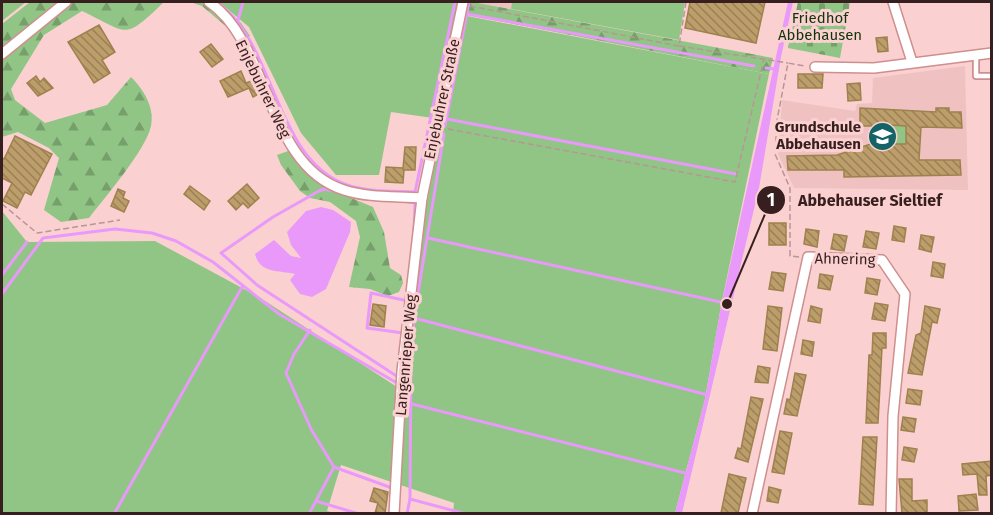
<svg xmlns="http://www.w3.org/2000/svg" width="993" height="515" font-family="'Fira Sans',sans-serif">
<defs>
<pattern id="forest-firs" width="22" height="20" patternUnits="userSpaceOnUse" patternTransform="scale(1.5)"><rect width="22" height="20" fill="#90c585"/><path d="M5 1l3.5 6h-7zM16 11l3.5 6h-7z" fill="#779f6c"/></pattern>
<pattern id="cemetery-stones" width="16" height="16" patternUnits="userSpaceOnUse" patternTransform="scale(1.5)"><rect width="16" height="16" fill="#90c585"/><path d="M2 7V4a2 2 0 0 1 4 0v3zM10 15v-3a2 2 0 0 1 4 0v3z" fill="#779f6c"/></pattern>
<pattern id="building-back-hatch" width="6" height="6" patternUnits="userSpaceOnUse" patternTransform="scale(1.5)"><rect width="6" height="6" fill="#bc9e6a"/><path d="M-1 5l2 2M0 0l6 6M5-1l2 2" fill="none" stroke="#9a8057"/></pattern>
</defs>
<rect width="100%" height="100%" fill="#fad1d0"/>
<g fill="#efc2c1">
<path d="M472,2H512L511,9Z"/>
<path d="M965,66L968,190L794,188L778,154L782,100L855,111L857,104L872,103L873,78Z"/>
</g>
<g fill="#90c585">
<path d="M2,2H26L2,21Z"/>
<path d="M219,2H459L433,118L391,112L379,175H336L301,133L249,27Z"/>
<path d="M512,2H685L679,40L511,9Z"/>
<path d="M462,15L769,74L721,306L705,399L675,513H453L454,503L341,465L327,511L334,513H2V211L27,242L155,241L259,297L397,387L420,241Z"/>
<path d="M906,123V144H890L891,125Z"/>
</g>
<g fill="url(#forest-firs)">
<path d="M30,2H164C123,41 130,34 82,11L44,35L11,89L15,100L45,123L107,105L131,77C143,89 155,107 151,126C146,150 105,197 89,218L61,222L44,210L59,158L49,148L18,132L2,137V24Z"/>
<path d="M190,2H218L241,23L250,36L242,40L202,6Z"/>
<path d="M465,2H472L773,58L769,74L463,14Z"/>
<path d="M291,150L303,157L332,190L373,207L384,232L390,268L401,275L403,283L399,292L388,296L370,289L349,287L360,237L356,221L330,202L310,198L300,191L281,165L277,155Z"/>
</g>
<path fill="url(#cemetery-stones)" d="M798,2H850L840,58L788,48Z"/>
<g fill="#e999fa">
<path d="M788,2H793L781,57L759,188L682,513H675L705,399L721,306Z"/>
<path d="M321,207L333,210L351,222L350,232L326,289L312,297L300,294L290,280L295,274C279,270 260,274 255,254L274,240L291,256L301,258L291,245L287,232L306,211Z"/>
</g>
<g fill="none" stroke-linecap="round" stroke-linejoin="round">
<g stroke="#e999fa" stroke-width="3">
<path d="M217,2C277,45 273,158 347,185C367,192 394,191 415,192L455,2"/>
<path d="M467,14L754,66"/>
<path d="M237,24L243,2"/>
<path d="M2,48L24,31"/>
<path d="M766,68L775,69"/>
<path d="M447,119L736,174"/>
<path d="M445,126L469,2"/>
<path d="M444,134L414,318L411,366L410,499L466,514"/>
<path d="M339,192L324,189L319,191L273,217L221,253L257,285L398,377"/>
<path d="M402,201L415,203L414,232"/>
<path d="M428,238L725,303"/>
<path d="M2,275L27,242"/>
<path d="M2,294L43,238L115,229L152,233L176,241L213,262L279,314L397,383"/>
<path d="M414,318L708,395"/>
<path d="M310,330L294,354L286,373L311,429L334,467L392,488"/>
<path d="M403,333L367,328L371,293L408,301"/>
<path d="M412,404L689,474"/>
<path d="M316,501L359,514"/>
<path d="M114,514L242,287"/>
<path d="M309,514L334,467"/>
<path d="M407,514L410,499"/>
</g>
</g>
<g fill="url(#building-back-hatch)" stroke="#9f814e" stroke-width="1.5" fill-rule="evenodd">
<path d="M690,2H765L756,43L685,28Z"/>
<path d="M99,25L115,52L102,60L110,73L94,83L68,42Z"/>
<path d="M887,37L888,51L878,52L876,38Z"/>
<path d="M211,44L223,59L212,67L200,52Z"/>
<path d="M241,71L246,83L254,80L259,94L253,97L249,88L228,97L220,81Z"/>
<path d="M798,74H823L822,88H798Z"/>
<path d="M36,76L40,82L44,78L53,88L38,96L27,83Z"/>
<path d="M860,83L861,100L848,101L847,84Z"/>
<path d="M860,108L936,112V108H949V112H961L962,128L921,127L919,160H960L961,175L844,177V170H788L787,156L837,155L874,143L875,126H860ZM891,125L906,126V144H890Z"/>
<path d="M15,136L52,154L31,195L25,192L17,208L3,201L12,183L2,178V158L4,159Z"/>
<path d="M405,147H416L415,170H404L403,183L385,182L386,167L403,168Z"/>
<path d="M247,184L259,198L248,208L243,203L236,210L228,201Z"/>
<path d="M190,186L210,201L204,210L184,194Z"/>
<path d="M118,189L125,192L123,198L129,201L124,212L111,206Z"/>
<rect x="769" y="223" width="17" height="22"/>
<path d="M894,226L906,228L904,242L892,240Z"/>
<path d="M806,229L819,231L817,247L804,244Z"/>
<path d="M866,231L879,233L876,249L863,247Z"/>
<path d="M834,234L847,236L844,251L831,249Z"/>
<path d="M921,235L934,237L931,252L919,249Z"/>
<path d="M933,262L945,264L943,278L931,276Z"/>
<path d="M772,272L786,274L783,291L769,289Z"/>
<path d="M820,274L833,276L830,290L818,288Z"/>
<path d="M867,278L880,280L877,295L865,293Z"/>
<path d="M875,303L888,305L885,321L872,319Z"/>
<path d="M373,304L386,306L384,327L370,325Z"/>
<path d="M768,306L782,308L777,351L763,349Z"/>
<path d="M811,306L822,309L820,323L808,321Z"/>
<path d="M925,306L940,309L937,323L932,322L922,375L908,373L916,335L921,333Z"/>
<path d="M873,333H886V348H882L878,423H866L869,355H872Z"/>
<path d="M803,340L814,342L812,356L801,354Z"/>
<path d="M758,366L770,368L768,383L755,382Z"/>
<path d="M795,373L806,375L797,416L784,414L787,399L790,400Z"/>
<path d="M908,389L922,391L920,405L906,403Z"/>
<path d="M751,397L763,399L748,462L735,458L738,448L741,449Z"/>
<path d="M903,417L916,419L914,432L901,430Z"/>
<path d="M780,431L792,433L784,474L772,472Z"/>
<path d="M863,437H877L873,505L859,504Z"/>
<path d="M904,447L917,449L914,462L902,460Z"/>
<path d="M992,461V475L986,476L987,495H979L977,474L963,475L962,464Z"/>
<path d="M729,474L746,478L738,513H721Z"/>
<path d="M899,479H912V501L927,500V513H902Z"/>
<path d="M769,487L781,490L778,503L767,501Z"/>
<path d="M374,488L388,492L385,513H375L378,503L370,501Z"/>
<path d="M976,494L978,510L959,511L958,496Z"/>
</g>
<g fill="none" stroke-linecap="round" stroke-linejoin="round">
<defs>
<path id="service" d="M976,54V76H992"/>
<g id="minor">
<path d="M209,2C270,43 266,166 344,190C368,198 397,196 422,198"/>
<path d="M893,2L912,62"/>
<path d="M2,54L66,2"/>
<path d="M815,67L874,68L992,53"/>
<path d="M394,514L402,371L422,198L463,2"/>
<path d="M752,514L808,257L882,260L905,294L893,416L891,514"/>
</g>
</defs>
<use href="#service" stroke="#ce8f8e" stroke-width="8"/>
<use href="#minor" stroke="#ce8f8e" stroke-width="12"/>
<g stroke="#b99595" stroke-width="1.5" stroke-dasharray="6 3" stroke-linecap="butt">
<path d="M686,2L679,46L788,63"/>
<path d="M470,6L679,46"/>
<path d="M448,129L735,182L764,59"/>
<path d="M2,204L37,233L120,220"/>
<path d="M799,257L790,256V188L775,154L777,120L788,63L805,66"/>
</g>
<use href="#service" stroke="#fff" stroke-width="4.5"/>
<use href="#minor" stroke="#fff" stroke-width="9"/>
</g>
<defs>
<symbol id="school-disc" viewBox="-11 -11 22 22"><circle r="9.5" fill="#146367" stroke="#fad1d0"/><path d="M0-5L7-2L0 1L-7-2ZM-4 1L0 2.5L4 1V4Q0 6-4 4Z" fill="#fff"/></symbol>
</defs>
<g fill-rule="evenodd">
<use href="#school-disc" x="866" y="120" width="33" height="33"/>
</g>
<g text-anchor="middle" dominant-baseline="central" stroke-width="6" stroke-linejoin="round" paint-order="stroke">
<g font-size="15" fill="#12330b" stroke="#fad1d0">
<text x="820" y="18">Friedhof<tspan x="820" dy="17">Abbehausen</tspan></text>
</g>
<g font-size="15" fill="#381f1f" stroke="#fad1d0">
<text transform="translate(263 89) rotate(64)">Enjebuhrer Weg</text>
<text transform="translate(442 99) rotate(-78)">Enjebuhrer Straße</text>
<text transform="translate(845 259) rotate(1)">Ahnering</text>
<text transform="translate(406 355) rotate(-85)">Langenrieper Weg</text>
</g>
<g font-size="15" font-weight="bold" fill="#381f1f" stroke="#fad1d0" text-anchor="end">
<text x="861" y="127">Grundschule<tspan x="861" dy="17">Abbehausen</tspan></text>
</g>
</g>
<path fill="none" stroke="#381f1f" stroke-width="2" d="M727 304L771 200"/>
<g fill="#381f1f" stroke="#fad1d0" stroke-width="2">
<circle cx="727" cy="304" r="6"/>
<circle cx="771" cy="200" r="15"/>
</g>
<g font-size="18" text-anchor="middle" font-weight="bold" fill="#fff">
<text x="771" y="206">1</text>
</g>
<g font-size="16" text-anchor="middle" font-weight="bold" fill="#381f1f" stroke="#fad1d0" stroke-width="6" stroke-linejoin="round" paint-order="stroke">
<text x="870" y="206">Abbehauser Sieltief</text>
</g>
<rect width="993" height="515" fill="none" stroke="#381f1f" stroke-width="6"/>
</svg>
